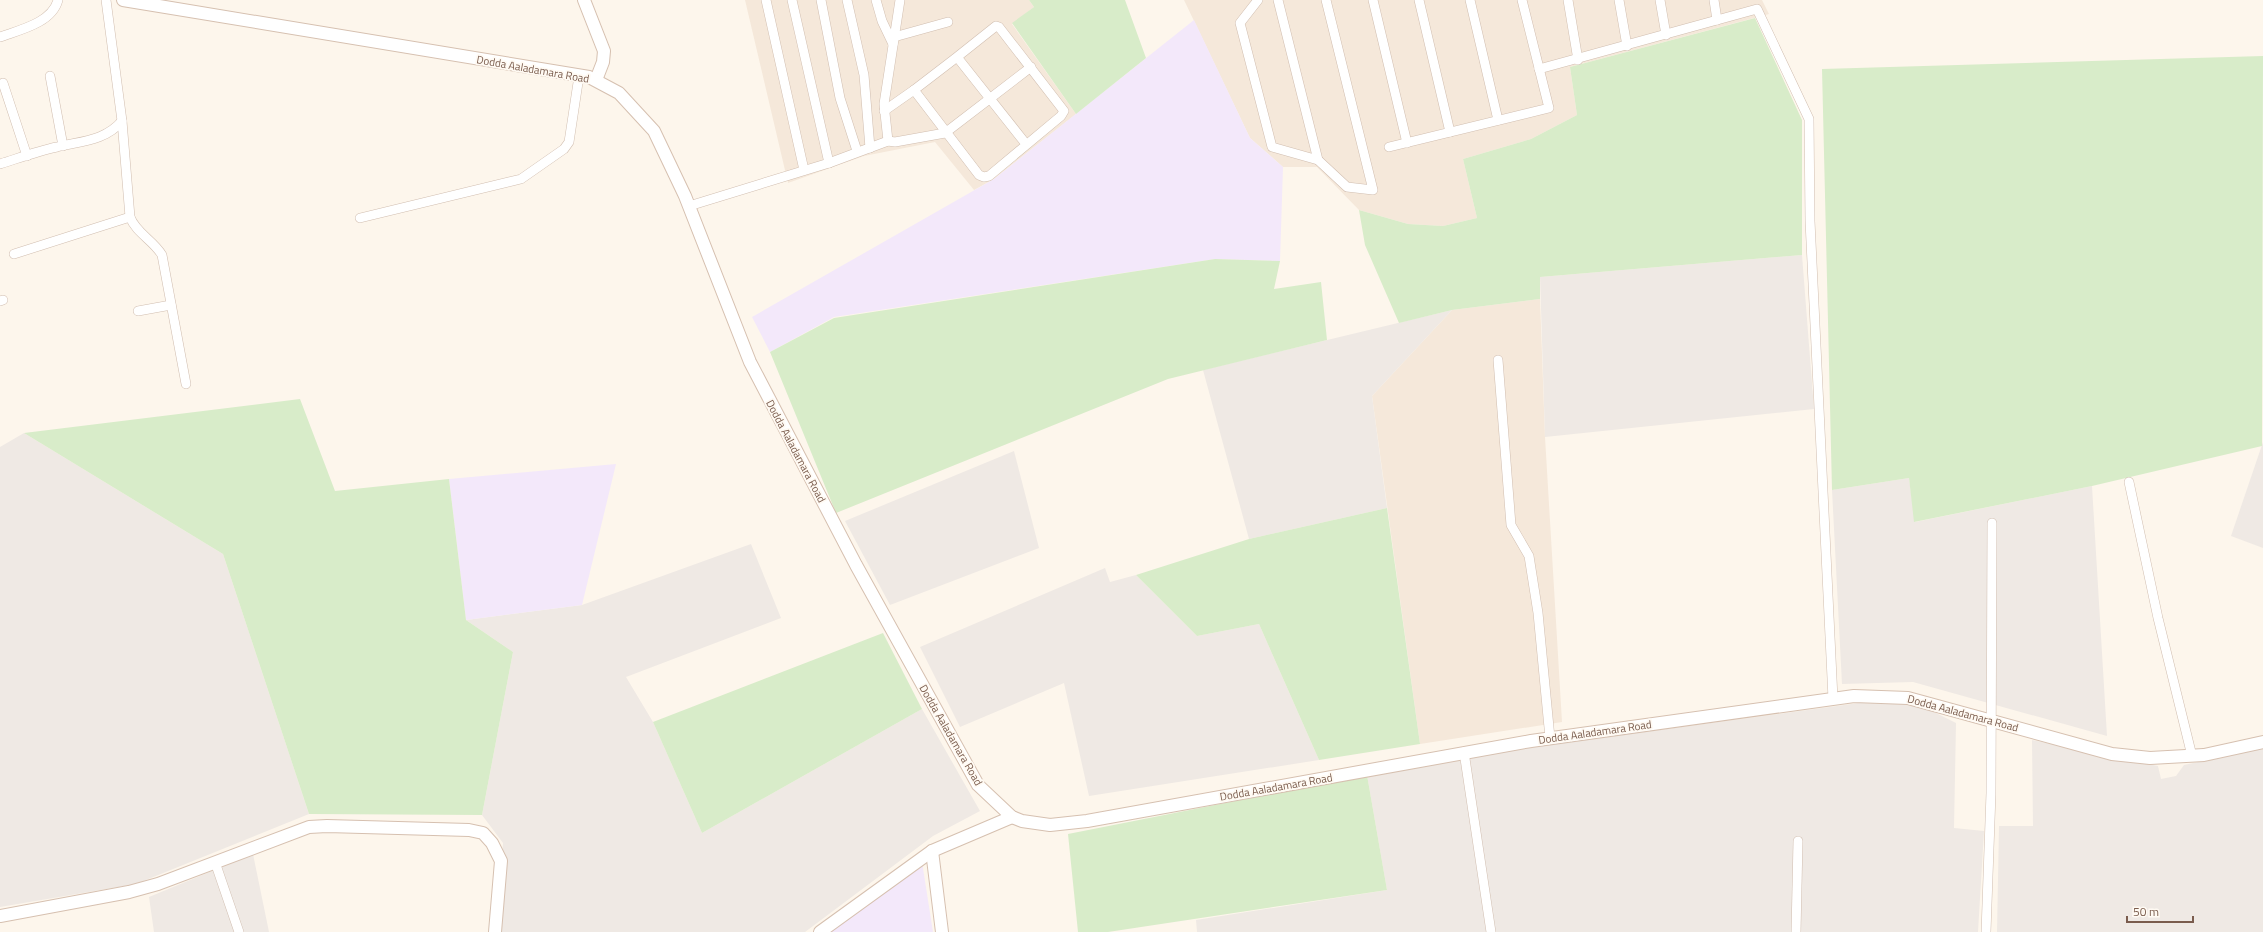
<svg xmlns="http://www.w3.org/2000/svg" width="2263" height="932" font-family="'Titillium Web',sans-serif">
<rect width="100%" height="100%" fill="#fdf6ec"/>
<g fill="#f5e8da">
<path d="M745,0H1029L1034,7L1012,24L1076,114L994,179L974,190L935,142L864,156L788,183Z"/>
<path d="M1184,0H1762L1769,14L1570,67L1577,115L1531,139L1463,159L1477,218L1443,226L1408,224L1359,210L1317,167H1283L1250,138Z"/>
<path d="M1540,299L1545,437L1562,722L1420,744L1372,396L1452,310Z"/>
</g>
<g fill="#efe9e4">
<path d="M1802,255L1814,409L1545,437L1540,277Z"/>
<path d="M1452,310L1372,396L1387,508L1249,539L1203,370Z"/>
<path d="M24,433L223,554L309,814L136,884L0,907V447Z"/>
<path d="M2263,442V548L2231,536Z"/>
<path d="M1014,451L1039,548L890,605L845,521Z"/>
<path d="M1909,478L1915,522L2092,486L2107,736L1913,682L1842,684L1832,490Z"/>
<path d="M751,544L781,618L626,677L653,722L702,833L922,709L980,811L933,836L805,932H498L503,843L482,815L513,652L466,620L582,605Z"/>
<path d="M1105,568L1110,582L1136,575L1197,636L1259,624L1319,760L1089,796L1064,683L960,727L920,647Z"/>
<path d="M1859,703L1918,704L1956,723L1954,828L1984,831L1978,932H1197L1196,920L1387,890L1367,775L1519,749Z"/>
<path d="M2032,740L2158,766L2161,779L2176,776L2184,765L2263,748V932H1997L1999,826H2033Z"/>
<path d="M253,854L269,932H154L149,897Z"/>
</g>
<g fill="#f3e8fa">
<path d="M1194,20L1250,138L1283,167L1280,261L1215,259L834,317L770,352L752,317L994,179Z"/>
<path d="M616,464L582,605L466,620L449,479Z"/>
<path d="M922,862L933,932H830Z"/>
</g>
<g fill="#d8ecc9">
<path d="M1029,0H1125L1146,58L1076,114L1012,23L1034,7Z"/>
<path d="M1755,18L1802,120V255L1540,277V299L1452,310L1399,323L1365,245L1359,210L1408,224L1443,226L1477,218L1463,159L1531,139L1577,115L1570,67Z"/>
<path d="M2263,56L2262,446L2092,486L1914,522L1909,478L1832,490L1822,69Z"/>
<path d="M1215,259L1280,261L1274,289L1321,282L1327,340L1168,379L836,513L770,352L834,318Z"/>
<path d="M300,399L335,491L449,479L466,620L513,652L482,815L309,814L223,554L24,433Z"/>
<path d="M1387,508L1420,744L1319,760L1259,624L1197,636L1136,575L1249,539Z"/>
<path d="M883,633L922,709L702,833L653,722Z"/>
<path d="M1367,775L1387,890L1108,932H1078L1068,834Z"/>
</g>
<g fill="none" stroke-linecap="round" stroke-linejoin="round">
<defs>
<g id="street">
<path d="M106,0L122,121L130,217C136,233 153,240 162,255L186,384"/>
<path d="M766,0L804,170"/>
<path d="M792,0L829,163"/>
<path d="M821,0L840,98L857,151"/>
<path d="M847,0L864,75L870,148"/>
<path d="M876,0L882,21L893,44"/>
<path d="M1258,0L1240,23L1272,147L1318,160L1347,187L1373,190L1326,0"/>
<path d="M1278,0L1318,160"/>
<path d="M1373,0L1407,143"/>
<path d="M1419,0L1450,132"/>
<path d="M1470,0L1498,120"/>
<path d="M1568,0L1578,60"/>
<path d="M1619,0L1627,46"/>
<path d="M1660,0L1666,35"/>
<path d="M1714,0L1717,20"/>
<path d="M0,37C19,30 52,23 58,0"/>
<path d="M894,37L948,22"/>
<path d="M957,57L914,90L979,175L984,177L989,176L1061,116L1064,111L999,27L996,26L957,57L1026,144"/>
<path d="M1539,69L1757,9L1809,119L1810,221L1833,699"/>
<path d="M50,76L63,146"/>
<path d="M3,83L27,156"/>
<path d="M884,111L914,90"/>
<path d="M888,141L884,104L900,0"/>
<path d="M1389,147L1549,108L1522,0"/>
<path d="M0,164C19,158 38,151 57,147C81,141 105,141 122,121"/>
<path d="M689,206L829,163L888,141L895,142L945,133L1031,67"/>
<path d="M360,218L521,179L564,149L569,142L579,76"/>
<path d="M14,254L130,217"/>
<path d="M0,301L3,300"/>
<path d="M138,311L171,305"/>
<path d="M1498,360L1511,525L1529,556L1538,613L1550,738"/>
<path d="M2129,482L2158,618L2192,756"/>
<path d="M1464,752L1491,932"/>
<path d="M215,862L239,932"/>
<path d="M1796,932L1798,841"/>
<path d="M1986,932L1991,793L1992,523"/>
</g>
<g id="secondary">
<path d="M123,0L589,77L619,93L654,131L685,196L750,362L856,565L978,785L1012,817L1022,821L1050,825L1087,821L1531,741L1854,696L1908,698L2112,754L2150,758L2204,755L2263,742"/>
<path d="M584,0L604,51L603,62L596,80"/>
<path d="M932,851L942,932"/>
<path d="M0,916L129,892L158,884L309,827L327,826L469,830L483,833L492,843L501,861L495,932"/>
<path d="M820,932L932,851L1012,817"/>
</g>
</defs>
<use href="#street" stroke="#d1beb0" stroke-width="10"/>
<use href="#secondary" stroke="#d6c0b0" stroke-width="14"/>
<use href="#street" stroke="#fff" stroke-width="9"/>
<use href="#secondary" stroke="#fff" stroke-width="12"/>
</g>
<g text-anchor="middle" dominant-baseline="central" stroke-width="3.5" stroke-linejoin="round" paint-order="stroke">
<g font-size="11" fill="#7a5c4d" stroke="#fffaf3">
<text transform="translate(533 69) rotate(10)">Dodda Aaladamara Road</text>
<text transform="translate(796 451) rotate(62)">Dodda Aaladamara Road</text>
<text transform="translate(1963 713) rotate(15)">Dodda Aaladamara Road</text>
<text transform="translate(1595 732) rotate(-8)">Dodda Aaladamara Road</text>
<text transform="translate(951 735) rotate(60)">Dodda Aaladamara Road</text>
<text transform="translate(1276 787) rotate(-10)">Dodda Aaladamara Road</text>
</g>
</g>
<path d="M2127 916v6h66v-6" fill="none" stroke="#7a5c4d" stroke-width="2"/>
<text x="2133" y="916" font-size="12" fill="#7a5c4d" stroke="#fffaf3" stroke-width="3" paint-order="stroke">50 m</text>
</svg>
